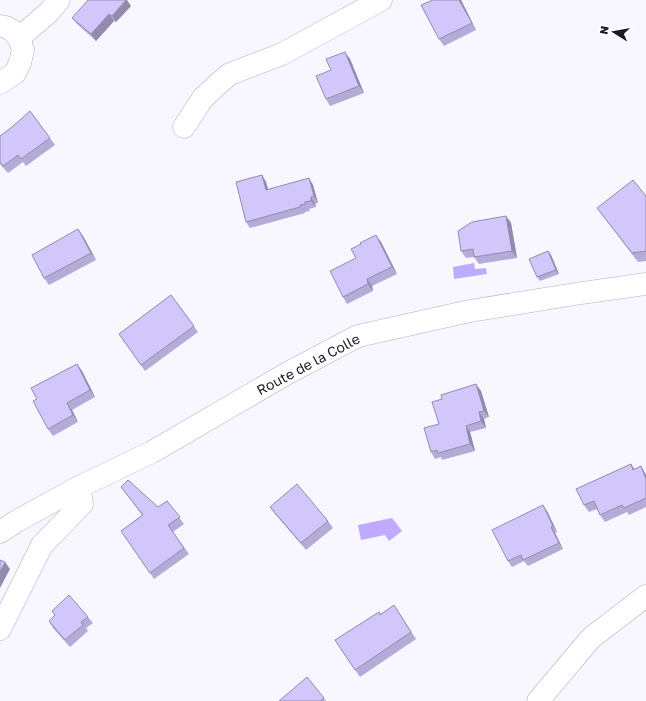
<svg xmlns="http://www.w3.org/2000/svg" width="646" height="701" font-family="'Golos Text',sans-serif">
<rect width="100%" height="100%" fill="#f8f6ff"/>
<g fill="#bfabfe">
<path d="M474,263L475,269L486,268L487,274L454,279L453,267Z"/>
<path d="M392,518L402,531L389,541L385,535L361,540L358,525Z"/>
</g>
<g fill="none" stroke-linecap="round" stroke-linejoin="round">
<defs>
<g id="minor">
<path d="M0,26L6,27L13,31L19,38L23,50L20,63L15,73L0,83"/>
<path d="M19,38L49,12L59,0"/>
<path d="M184,127L203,98L219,83L230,74L282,54L381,0"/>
<path d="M0,532L17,521L79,487L152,452L286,374L358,336L470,311L575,294L646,284"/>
<path d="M0,629L42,545L82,504L79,487"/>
<path d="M538,701L591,638L646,596"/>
</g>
</defs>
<use href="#minor" stroke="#b2aec2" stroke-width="23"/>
<use href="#minor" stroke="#fff" stroke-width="22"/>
</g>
<g fill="#b5abd7">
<path d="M461,0L476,30L444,46L439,39Z"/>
<path d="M131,6L116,22L114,21L96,41L77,24L72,18Z"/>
<path d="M350,59L364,93L330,106L326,99L331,70Z"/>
<path d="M0,136L50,138L55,145L26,166L23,162L8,173L0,164Z"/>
<path d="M262,175L266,182L268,189L313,185L318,203L315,204L316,207L309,209L310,211L305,212V213L250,228L246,222Z"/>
<path d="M646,196V261L638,262L597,208Z"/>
<path d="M506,216L511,223L517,258L479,264L474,257L466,258L461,251Z"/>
<path d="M83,236L96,260L49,285L44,278Z"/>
<path d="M381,242L397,274L372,286L373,291L347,304L343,297L356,258Z"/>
<path d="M548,251L551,255L559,274L540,281L537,277Z"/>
<path d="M171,295L198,332L145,371L119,334Z"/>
<path d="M77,364L82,371L95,397L72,410L78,422L53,436L48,429L37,399Z"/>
<path d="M481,391L489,417L484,419L486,428L470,432L475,451L442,460L441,457L435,459L431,452L439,424Z"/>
<path d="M631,464L635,469L641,466L646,475V507L629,515L627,512L605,522L600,515L597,509L589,512L584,505Z"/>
<path d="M121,487L158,507L167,501L184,524L173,532L189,554L154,579L121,531L142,515Z"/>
<path d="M270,507L328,521L333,528L306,550L275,514Z"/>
<path d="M547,511L557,532L555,533L563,549L528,566L524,561L512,567L508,561Z"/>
<path d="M394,605L416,639L360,677L335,640L379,612L381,614Z"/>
<path d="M52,611L88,617L93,623L86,628L88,631L70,647L53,628L49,621L55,616Z"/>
<path d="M324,698L326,701H279Z"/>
</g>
<g fill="#938baf">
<path d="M126,0H127L131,6L116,22L112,16Z"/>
<path d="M459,0H461L476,30L472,23Z"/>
<path d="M109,14L114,21L96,41L91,34Z"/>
<path d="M345,52L350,59L364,93L359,86Z"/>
<path d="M262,175L266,182L270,196L266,190Z"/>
<path d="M309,178L313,185L318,203L314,196Z"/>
<path d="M311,197L315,204L316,207L311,201Z"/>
<path d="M506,216L511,223L517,258L512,251Z"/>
<path d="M78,229L83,236L96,260L91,253Z"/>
<path d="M376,235L381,242L397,274L392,267Z"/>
<path d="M548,251L551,255L559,274L556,270Z"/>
<path d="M367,279L372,286L373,291L368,284Z"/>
<path d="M77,364L82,371L95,397L90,390Z"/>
<path d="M476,384L481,391L489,417L484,411Z"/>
<path d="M67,403L72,410L78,422L73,415Z"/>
<path d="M479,412L484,419L486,428L481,421Z"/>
<path d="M466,426L470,432L475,451L470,444Z"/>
<path d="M641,466L646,475V479Z"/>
<path d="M543,505L547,511L557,532L553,526Z"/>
<path d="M551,527L555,533L563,549L559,543Z"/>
<path d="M5,562L10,569L0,588V572Z"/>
</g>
<g fill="#d2c7fa" stroke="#938baf">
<path d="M88,0H126L112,16L109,14L91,34L72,18Z"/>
<path d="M433,0H459L472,23L439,39L421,5Z"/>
<path d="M345,52L359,86L326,99L316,76L331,70L326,59Z"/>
<path d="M30,111L50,138L21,159L18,155L3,166L0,162V136L12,127Z"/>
<path d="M262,175L266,190L309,178L314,196L311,197V201L305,202V204L300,205V207L246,222L236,182Z"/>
<path d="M633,180L646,196V251L632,253L597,208Z"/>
<path d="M506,216L512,251L474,257L473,249L461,251L458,231L472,222Z"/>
<path d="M78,229L91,253L44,278L32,255Z"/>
<path d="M376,235L392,267L367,279L368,284L343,297L330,271L356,258L351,249L361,244L360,243Z"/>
<path d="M548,251L556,270L537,277L529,259Z"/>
<path d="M171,295L194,326L141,365L119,334Z"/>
<path d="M77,364L90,390L67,403L73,415L48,429L33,401L37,399L31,388Z"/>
<path d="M476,384L484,411L479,412L481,421L466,426L470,444L438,453L437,450L431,452L424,428L439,424L432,402L442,399L441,395Z"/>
<path d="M631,464L633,470L641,466L646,479V498L624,508L622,505L600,515L594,501L584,505L576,489Z"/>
<path d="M128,480L158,507L167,501L180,517L168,525L184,548L150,573L121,531L143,515L121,487Z"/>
<path d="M297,484L328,521L301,543L270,507Z"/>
<path d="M543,505L553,526L551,527L559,543L523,560L521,555L508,561L492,530Z"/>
<path d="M0,560L5,562L0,572Z"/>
<path d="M69,595L88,617L81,622L83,625L65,640L49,621L55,615L52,611Z"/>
<path d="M394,605L411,632L355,670L335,640L379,612L380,615Z"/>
<path d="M307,677L324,698L320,701H279Z"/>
</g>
<g text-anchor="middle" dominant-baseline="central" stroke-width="4" stroke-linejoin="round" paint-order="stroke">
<g font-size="14" fill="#1c1b22" stroke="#fff">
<text transform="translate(308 364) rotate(-28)">Route de la Colle</text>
</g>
</g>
<g transform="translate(614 32) rotate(281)" stroke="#ffffff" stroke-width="3" paint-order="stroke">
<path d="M0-3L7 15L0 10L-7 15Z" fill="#1c1b22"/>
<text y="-6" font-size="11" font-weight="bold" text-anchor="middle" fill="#1c1b22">N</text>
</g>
</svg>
